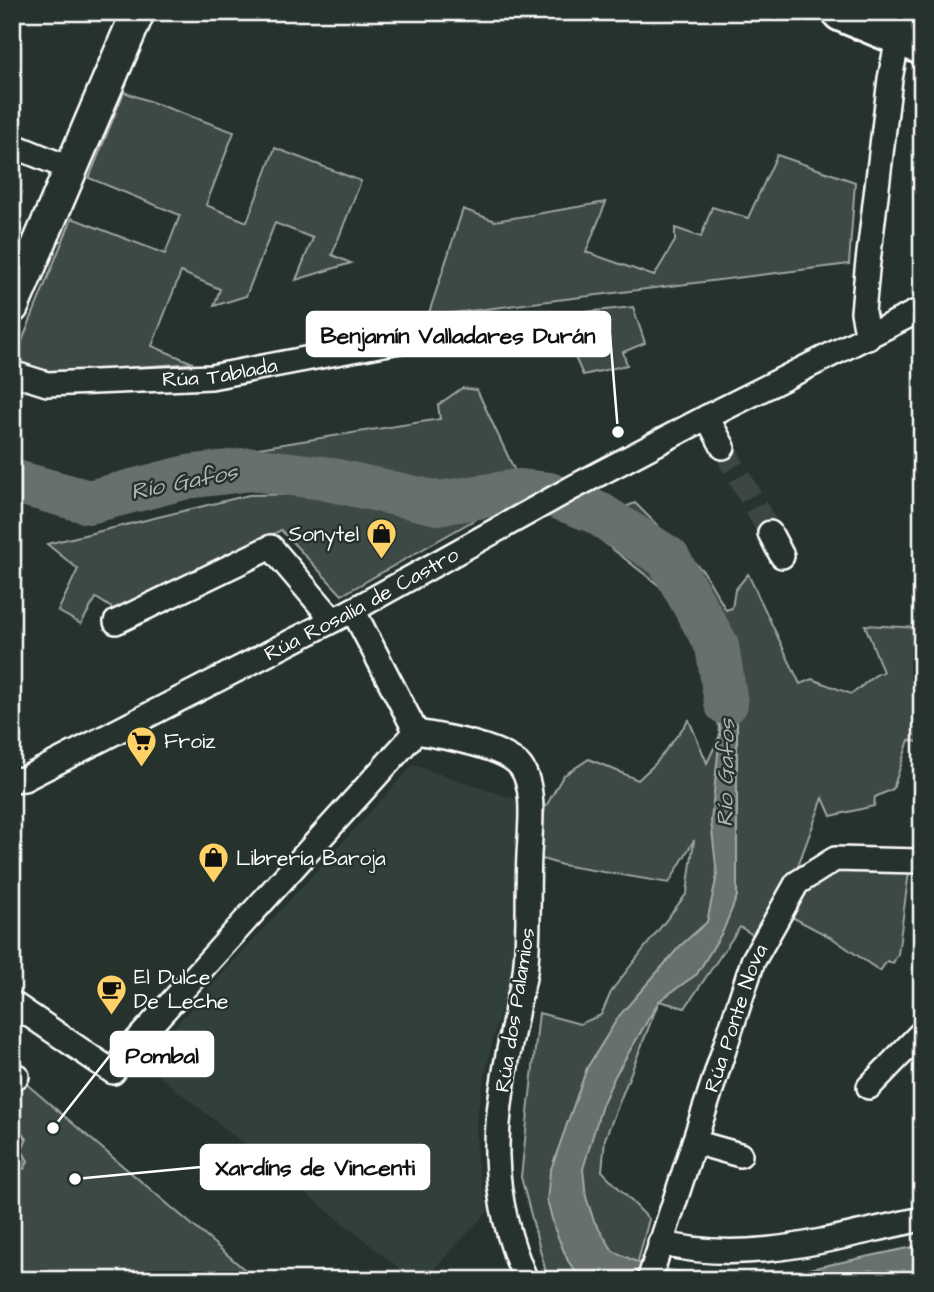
<svg xmlns="http://www.w3.org/2000/svg" width="934" height="1292" font-family="'Architects Daughter',sans-serif">
<rect width="100%" height="100%" fill="#26332d"/>
<filter id="ink" filterUnits="userSpaceOnUse"><feTurbulence type="fractalNoise" baseFrequency=".0143" numOctaves="2"/><feDisplacementMap in="SourceGraphic" scale="14" xChannelSelector="R" yChannelSelector="G"/><feConvolveMatrix kernelMatrix="1 2 1 2 8 2 1 2 1" color-interpolation-filters="sRGB"/></filter>
<g filter="url(#ink)">
<path fill="#333f3a" d="M413,765L517,800L518,952L493,1037L476,1118L477,1160L488,1211L424,1280H414L142,1062Z"/>
<g fill="#3e4944" stroke="#9ea4a2" stroke-width="2">
<path d="M124,92L234,132L206,205L247,222L275,148L361,181L332,255L351,263L296,280L313,238L275,223L246,296L214,306L220,289L181,272L152,346L193,363L51,373L13,363L72,218L165,254L180,215L89,178Z"/>
<path d="M777,155L855,182L849,264L428,316L463,209L495,221L606,202L586,252L654,276L675,241V228L701,237L712,207L748,218Z"/>
<path d="M633,307L645,343L623,352L627,365L583,375L564,333L566,314Z"/>
<path d="M462,388L477,390L520,482L518,491L438,503L323,478L252,469L187,477L183,460L440,419L438,405Z"/>
<path d="M308,494L428,521L497,507L342,595L281,530L120,613L96,598L81,624L58,611L78,569L47,544L249,495Z"/>
<path d="M635,503L704,572L726,610L732,608L735,590L748,574L800,684L812,679L851,694C863,688 870,675 883,672L865,625L922,628V743L909,740L893,789L875,797L874,806L831,816L823,798L782,909L763,941L740,927L685,1008L659,1001L605,1139L602,1171L649,1219L633,1280H548L521,1177L539,1013L580,1024L601,1015L612,990L687,893L694,840L669,883L562,865L536,857L545,808L563,776L589,759L638,780L655,764L689,720L707,763L720,735L710,668L671,595L582,525Z"/>
<path d="M843,867L909,872L898,954L893,963L887,961L880,971L832,938L788,915L795,900Z"/>
<path d="M17,1076L257,1280H12V1078Z"/>
</g>
<g fill="#67706c" stroke="#a4a9a7" stroke-width="2">
<path d="M717,646L737,720V896L723,931L697,974L659,1001L615,1076L602,1105L583,1169L586,1197L594,1221L613,1251L639,1263L668,1270L717,1277L749,1278L786,1274L922,1245V1280H582L568,1261L555,1230L547,1200L550,1172L587,1068L619,1016L680,946L707,922L717,875L711,821L720,735Z"/>
<path d="M14,1123L27,1139L22,1150L28,1161L25,1168L12,1174Z"/>
</g>
<g fill="none" stroke-linecap="round" stroke-linejoin="round">
<path stroke="#67706c" stroke-width="44" d="M12,481L89,502L187,477L252,469L323,478L438,503L518,491L549,494L596,512L668,558L717,646L726,703"/>
<path stroke="#3c4742" stroke-width="23" stroke-dasharray="23 11" stroke-linecap="butt" d="M723,447L770,533"/>
<defs>
<g id="street">
<path d="M12,145L71,169"/>
<path d="M868,338L863,312L867,270L890,79L903,12"/>
<path id="s1" d="M12,373L47,384L211,377L468,328"/>
<path d="M707,417L723,447"/>
<path d="M770,533L782,556"/>
<path d="M353,610L416,732"/>
<path d="M116,622L271,547L333,620"/>
<path d="M416,732C441,736 505,746 521,767C536,788 530,830 529,855C527,895 530,932 525,972C523,986 518,1000 516,1014C507,1060 496,1109 497,1156C498,1197 509,1243 526,1280"/>
<path id="s2" d="M12,780L24,779L353,610L572,488L707,417L922,309"/>
<path d="M12,1003L113,1072L131,1047L416,732"/>
<path d="M12,1078L17,1076"/>
<path d="M869,1087L922,1032"/>
<path d="M694,1142L740,1155"/>
<path d="M660,1243C749,1266 834,1237 922,1219"/>
<path id="s3" d="M649,1280L753,961L797,883L835,859L919,861"/>
</g>
<path id="secondary" d="M12,307L138,12"/>
<path id="highway" d="M842,12L922,45"/>
</defs>
<use href="#street" stroke="#fff" stroke-width="28"/>
<use href="#secondary" stroke="#fff" stroke-width="37"/>
<use href="#highway" stroke="#fff" stroke-width="44"/>
<use href="#street" stroke="#26332d" stroke-width="23"/>
<use href="#secondary" stroke="#26332d" stroke-width="32"/>
<use href="#highway" stroke="#26332d" stroke-width="38"/>
</g>
</g>
<defs>
<symbol id="shop-pin" viewBox="-11 -11 22 30"><path d="M0 17L-7.5 6A9.5 9.5 0 1 1 7.5 6Z" fill="#ffd166" stroke="#26332d"/><path d="M-5-2.5h2.3a2.7 3.5 0 0 1 5.4 0H5L5.5 6h-11ZM-1.5-2.5h3a1.5 2.3 0 0 0-3 0Z" fill="#111"/></symbol>
<symbol id="supermarket-pin" viewBox="-11 -11 22 30"><path d="M0 17L-7.5 6A9.5 9.5 0 1 1 7.5 6Z" fill="#ffd166" stroke="#26332d"/><path d="M-6-5.5h2.5l.6 2H6L4.5 2H-2.5L-4.4-4H-6ZM-1.5 3.2a1.3 1.3 0 1 0 .1 0ZM3 3.2a1.3 1.3 0 1 0 .1 0Z" fill="#111"/></symbol>
<symbol id="cafe-pin" viewBox="-11 -11 22 30"><path d="M0 17L-7.5 6A9.5 9.5 0 1 1 7.5 6Z" fill="#ffd166" stroke="#26332d"/><path d="M-5.5-4.5H6V0H3Q3 3.5 0 3.5H-2.5Q-5.5 3.5-5.5 0ZM3-3.2v2h1.7v-2ZM-6 4.5H4V6H-6Z" fill="#111"/></symbol>
</defs>
<g fill-rule="evenodd">
<use href="#shop-pin" x="364" y="516" width="35" height="47"/>
<use href="#supermarket-pin" x="124" y="724" width="35" height="47"/>
<use href="#shop-pin" x="196" y="840" width="35" height="47"/>
<use href="#cafe-pin" x="94" y="972" width="35" height="47"/>
</g>
<g text-anchor="middle" dominant-baseline="central" stroke-width="5" stroke-linejoin="round" paint-order="stroke">
<g font-size="21" fill="#fff" stroke="#26332d">
<text stroke="none"><textPath href="#s1" startOffset="210">Rúa Tablada</textPath></text>
<text stroke="none"><textPath href="#s2" startOffset="392">Rúa Rosalía de Castro</textPath></text>
<text transform="translate(515 1010) rotate(-81)">Rúa dos Palamios</text>
<text stroke="none"><textPath href="#s3" startOffset="276">Rúa Ponte Nova</textPath></text>
</g>
<g font-size="21" fill="#fff" stroke="#26332d" text-anchor="start">
<text x="359" y="534" text-anchor="end">Sonytel</text>
<text x="164" y="741">Froiz</text>
<text x="236" y="858">Librería Baroja</text>
<text x="134" y="977">El Dulce<tspan x="134" dy="24">De Leche</tspan></text>
</g>
<g font-size="23" font-style="italic" fill="#b3b8b6" stroke="#26332d">
<text transform="translate(184 482) rotate(-11)">Río Gafos</text>
<text transform="translate(726 773) rotate(-89)">Río Gafos</text>
</g>
</g>
<path fill="none" stroke="#fff" stroke-width="2.5" d="M618 432L610 334M53 1128L111 1054M75 1179L201 1167"/>
<g fill="#fff" stroke="#26332d" stroke-width="2.5">
<circle cx="618" cy="432" r="7"/>
<circle cx="53" cy="1128" r="7"/>
<circle cx="75" cy="1179" r="7"/>
</g>
<g fill="#fff" stroke="#fff" stroke-width="2.5">
<rect x="307" y="312" width="303" height="44" rx="7"/>
<rect x="111" y="1032" width="102" height="44" rx="7"/>
<rect x="201" y="1145" width="228" height="44" rx="7"/>
</g>
<g font-size="23" text-anchor="middle" font-weight="bold" fill="#111">
<text x="458" y="343">Benjamín Valladares Durán</text>
<text x="162" y="1063">Pombal</text>
<text x="315" y="1175">Xardíns de Vincenti</text>
</g>
<rect width="934" height="1292" fill="none" stroke="#26332d" stroke-width="42"/>
<rect x="21" y="21" width="892" height="1250" fill="none" stroke="#fff" stroke-width="2.5" filter="url(#ink)"/>
</svg>
